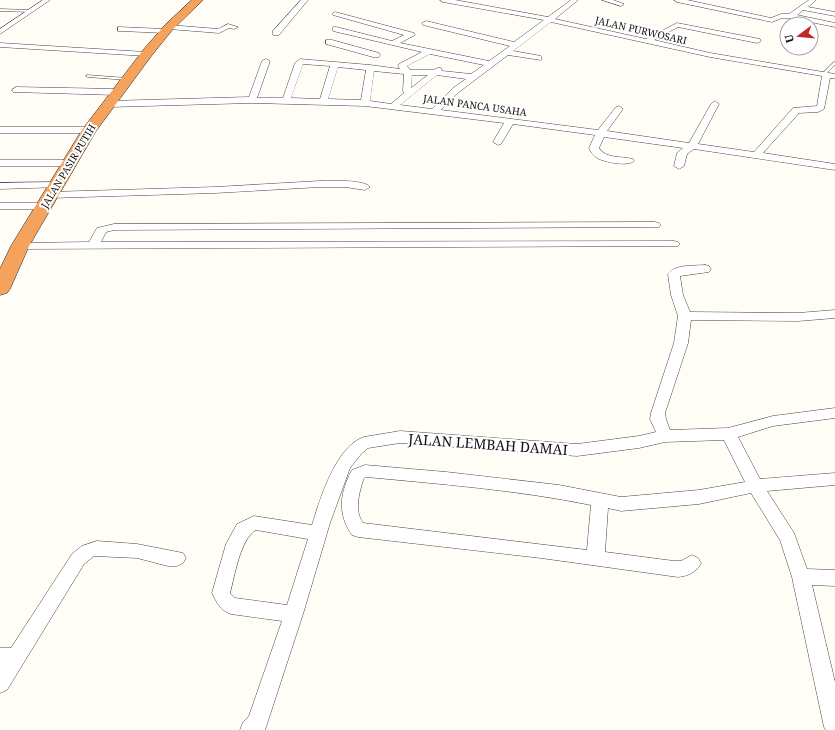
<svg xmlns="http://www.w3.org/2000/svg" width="835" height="730" font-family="'Noto Serif',serif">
<rect width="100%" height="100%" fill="#fffdf5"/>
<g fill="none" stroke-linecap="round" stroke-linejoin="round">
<defs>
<g id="lane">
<path d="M0,9L31,10L33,11L31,12L0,11Z"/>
<path d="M834,62H835V65L825,75H823V73Z"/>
<path d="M87,75L127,78L129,79L127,80L88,77L86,76Z"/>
</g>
<g id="street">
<path d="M43,0H50L0,34V29Z"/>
<path d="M301,0H308L279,35H273V31Z"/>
<path d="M440,0H455L548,17L571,0H578L555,19L646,39L677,23L760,39L761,41L757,43L678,27L654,40L710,53L835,74V78H830L824,109L818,112L799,113L763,153L835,164V170L694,149L687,154L684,166L679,169L674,166L677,153L683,148L604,137L599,148C606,159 621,156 633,159L634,161C628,167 604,162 597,158C593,155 591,152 589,148L595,135L513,124L501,144L498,145L493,142L504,123L365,106L252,103L109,107L105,104L109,101L249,97L262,61L266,59L270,61L257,98H283L295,63L300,59L370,65L400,69L398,66L399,64L422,52L333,31V27H336L392,41L404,35L333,15V13L335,12L414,33L415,35L400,43L489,61L510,46L423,25L422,23L426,21L514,42L544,20L443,2ZM551,22L710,57L822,76L817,106L793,108L754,152L698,144L719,104L715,101L711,104L689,143L607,131L623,109L619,106L616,107L598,130L441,110L459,92L508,55L541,60V56L513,51ZM430,54L484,65L471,74L442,71L441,68H438L433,70H410L407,66ZM303,64L330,66L320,99L291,98ZM338,67L366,70L361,100L328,99ZM374,71L404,74L403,91L404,93L391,104L370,101ZM412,75H428L411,88ZM437,75L466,79L453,88L432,109L400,105Z"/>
<path d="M602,0H613L624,4L621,6Z"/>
<path d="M674,0H687L771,18L781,14H789L809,0H816L808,7L835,12V16L803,10L797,15L835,23V27L791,18H782L772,22L677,2Z"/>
<path d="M228,24L238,27L234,29L229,28L219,33L169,29L165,27L169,25L218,29Z"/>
<path d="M118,27L165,29L169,31L165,33L121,31H118Z"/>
<path d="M326,40H332L379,53L380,55L379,57H373L326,44Z"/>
<path d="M0,43L146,52L150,54L146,56L0,47Z"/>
<path d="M16,87L117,89L121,92L117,95L13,92L12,90Z"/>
<path d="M0,127H89L94,130L89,133H0Z"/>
<path d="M0,160H70L75,163L70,166H0Z"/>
<path d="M320,181C331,181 363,179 370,187L365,190L345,187H320L215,193L50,198L45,195L50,192L215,187Z"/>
<path d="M57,182L62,185L61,187L0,189V183Z"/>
<path d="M0,203H44L49,206L44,209H0Z"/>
<path d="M655,222L659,223L661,225L659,227L114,230L106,232L101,242L674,241L678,242L680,244L678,246L20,249L16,248L14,246L16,244L20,243L89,242L97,228L114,224Z"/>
<path d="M705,265L709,266L711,269L709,272L680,276L683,295L690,312L798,313L835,310V318L798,321L691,320L688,343L665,413L666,419L670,430L728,428L773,416L835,408V418L773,426L738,437L760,479L835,473V485L767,491L794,533L807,569L835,570V586L812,585L835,682V730H826L824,727L792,577L780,540L751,493L699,504L621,511L608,508L605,552L674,561H681L692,555L698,558L701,563C697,572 688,576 678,577L541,558L358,537L352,535C337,514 340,492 352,470L365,465L446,472L559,485L621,497L699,490L745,482L724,440L665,442L639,448L577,456L400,443L368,448L361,454L350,468L330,523L303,614L265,730H240L243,722L249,716L282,621L231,614C220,610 217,603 212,593L226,544L237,524L254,516L312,525C320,499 336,446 364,437L400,431L577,444L639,436L656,432L650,419L651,413L674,343L678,316L671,295L668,274C675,264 694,266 705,265ZM366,477C441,484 517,490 591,505L587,550L363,523C354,511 359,492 364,478ZM256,530L308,539L287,605L235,598L230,593C235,575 240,539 256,530Z"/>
<path d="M97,541L137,544L183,553L186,558L183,563L177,566H168L137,558L94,556L84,564L7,690L0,693V648H11L72,554L82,546Z"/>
</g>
<path id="highway" d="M192,0H203L173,29L152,55L96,131L29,246L10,289L7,293L0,295V269L11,246L82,130L144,49L165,25Z"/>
</defs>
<use href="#lane" stroke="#444" stroke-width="1"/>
<use href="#street" stroke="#444" stroke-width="1"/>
<use href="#highway" stroke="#222" stroke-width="1"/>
<use href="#lane" fill="#fff" fill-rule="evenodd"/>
<use href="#street" fill="#fff" fill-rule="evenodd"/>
<use href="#highway" fill="#f5a25d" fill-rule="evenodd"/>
</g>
<g text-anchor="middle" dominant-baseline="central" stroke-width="4" stroke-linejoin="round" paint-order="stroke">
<g font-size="10" fill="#111" stroke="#fff">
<text transform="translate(641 30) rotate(13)">JALAN PURWOSARI</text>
<text transform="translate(475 105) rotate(8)">JALAN PANCA USAHA</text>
<text transform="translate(68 166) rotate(-59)">JALAN PASIR PUTIH</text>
</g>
<g font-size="14" fill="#111" stroke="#fff">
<text transform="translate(488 444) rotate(4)">JALAN LEMBAH DAMAI</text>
</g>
</g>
<g transform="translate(799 36) rotate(254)"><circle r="19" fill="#ffffff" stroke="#a0a0a0"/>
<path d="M0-3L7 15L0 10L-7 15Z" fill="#c4262e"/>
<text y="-6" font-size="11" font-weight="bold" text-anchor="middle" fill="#111111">U</text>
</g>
</svg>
